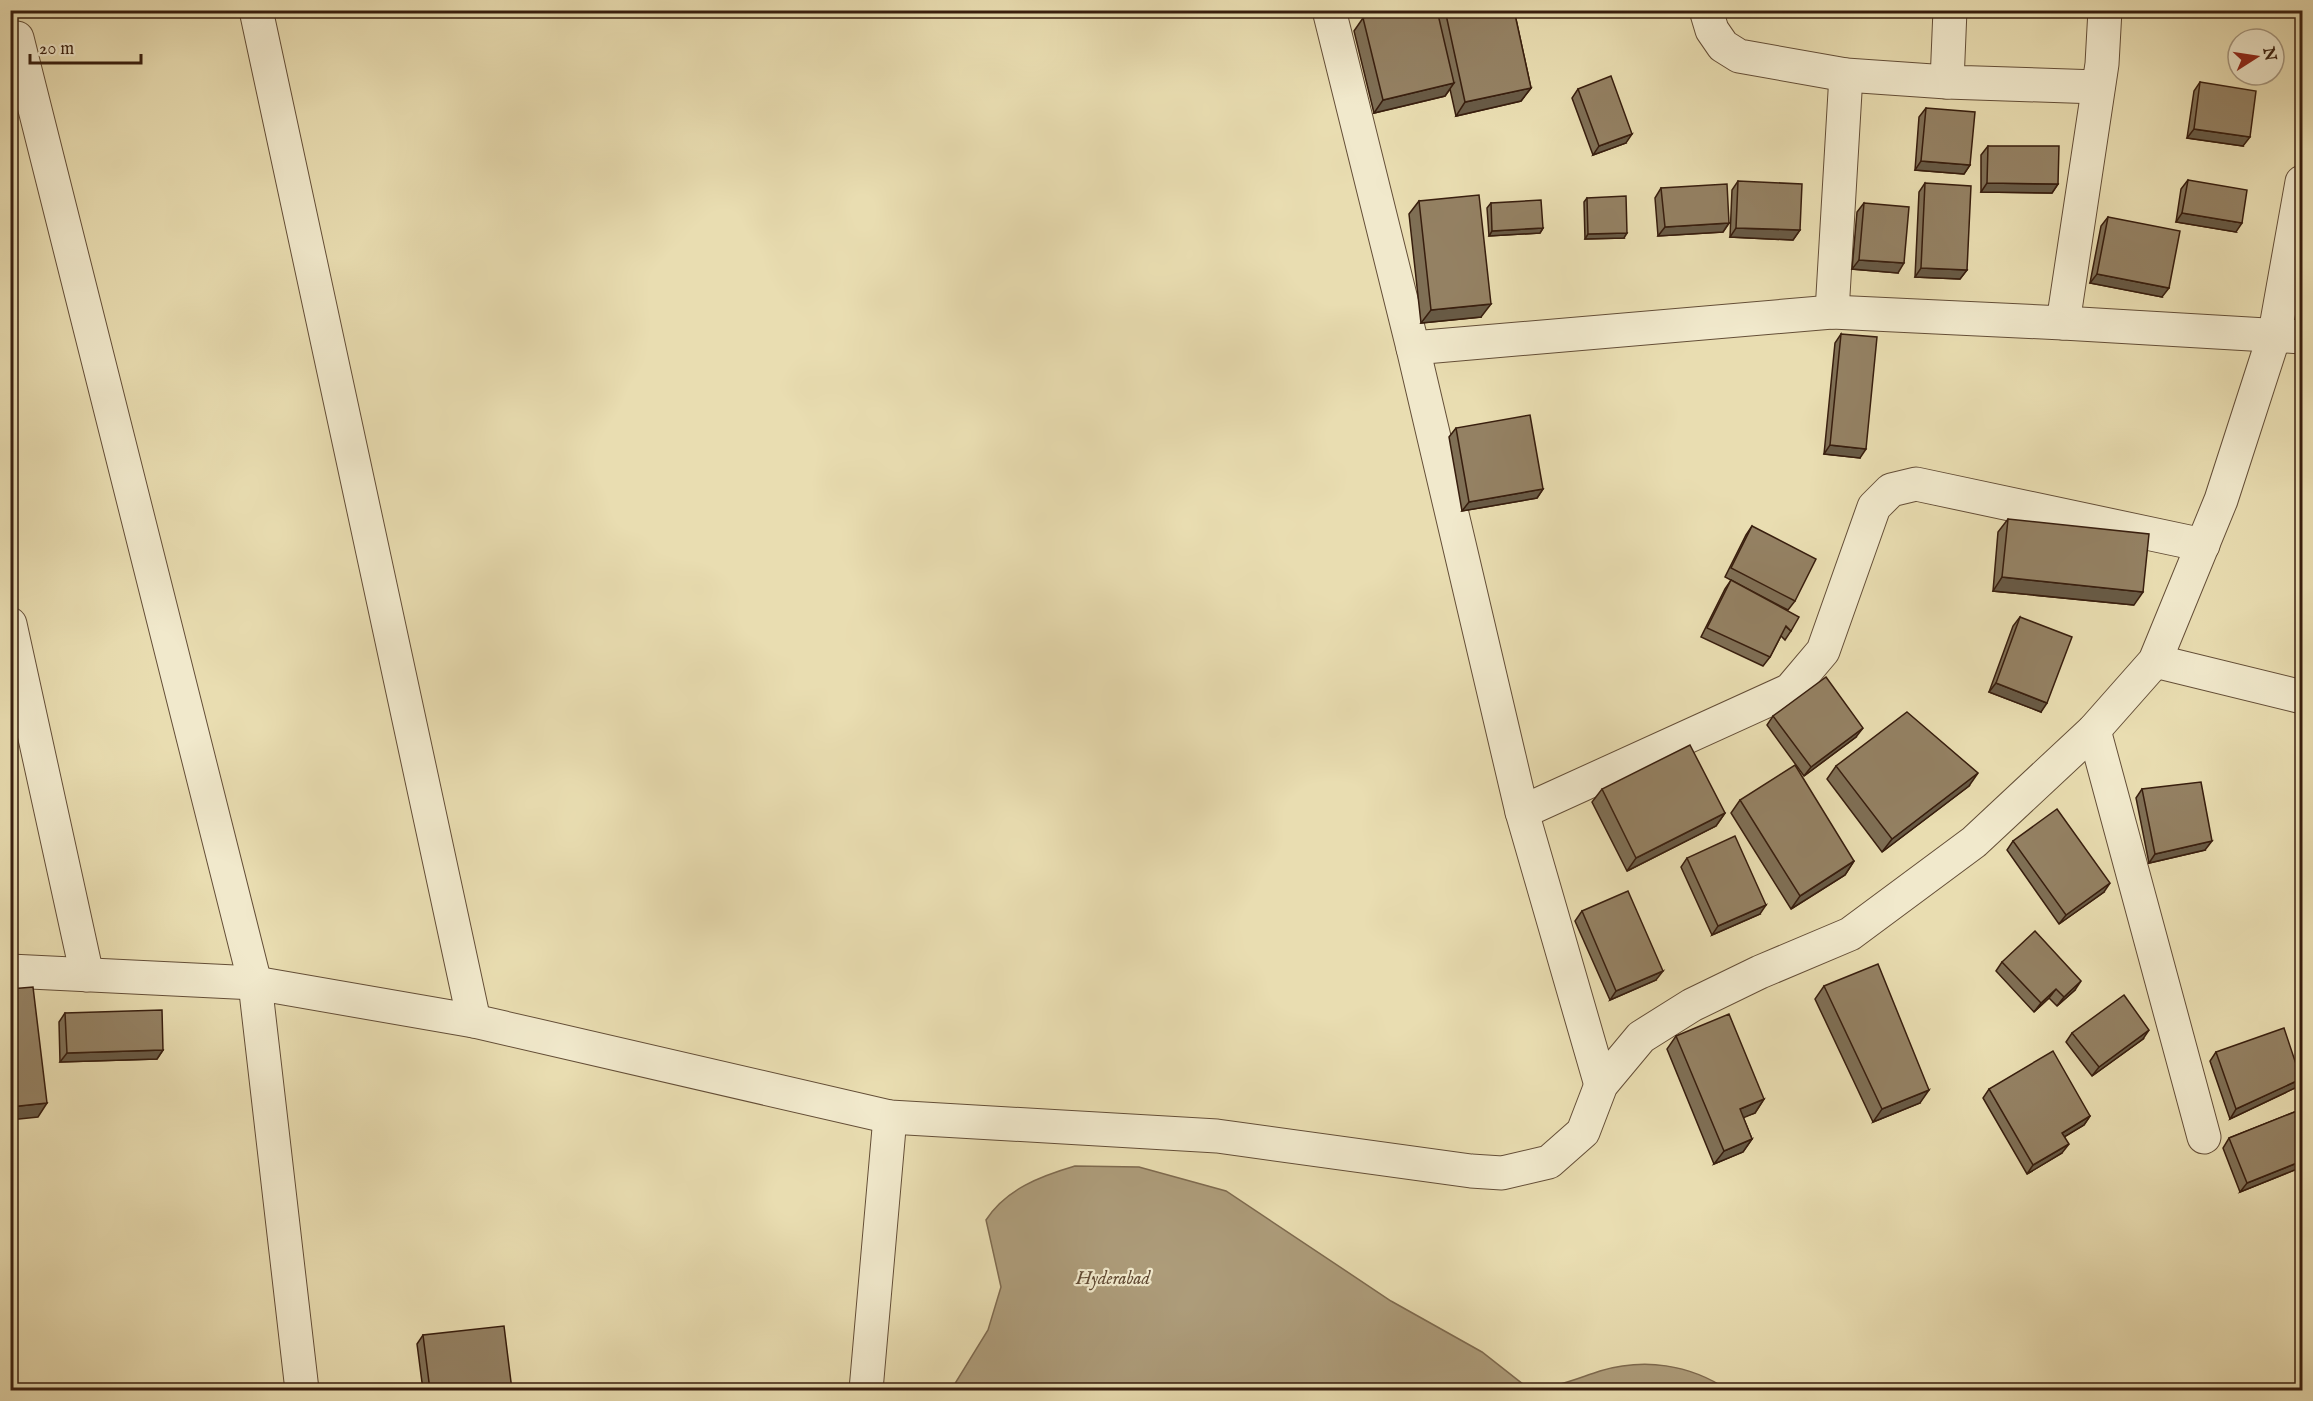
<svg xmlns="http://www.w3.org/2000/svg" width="2313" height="1401" font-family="'IM FELL English',serif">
<rect width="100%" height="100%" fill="#e9ddb1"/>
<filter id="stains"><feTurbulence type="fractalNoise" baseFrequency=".00333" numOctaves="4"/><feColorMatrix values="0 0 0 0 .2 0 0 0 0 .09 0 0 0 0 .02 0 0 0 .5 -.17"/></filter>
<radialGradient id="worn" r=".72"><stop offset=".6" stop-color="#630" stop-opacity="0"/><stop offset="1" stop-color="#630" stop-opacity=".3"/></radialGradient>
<path fill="#ad9c7a" stroke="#7e6a4f" stroke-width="1.5" d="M1075,1166L1139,1167L1226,1191L1391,1301L1482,1352L1528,1388C1554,1389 1575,1379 1600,1371C1644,1358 1689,1364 1728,1390H951L988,1330L1001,1287L986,1220C1006,1189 1041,1176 1075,1166Z"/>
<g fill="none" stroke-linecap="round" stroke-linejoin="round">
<defs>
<g id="minor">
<path d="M256,10L474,1021"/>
<path d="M1329,10L1413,348L1522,812L1601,1085"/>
<path d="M1706,10L1712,30L1723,46L1739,56L1846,75L1947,82"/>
<path d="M1950,10L1947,82L2098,87"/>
<path d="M17,38L255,983L302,1390"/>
<path d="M1832,312L1846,75"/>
<path d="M2063,323L2302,337"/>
<path d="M1413,348L1832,312L2063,323L2102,64L2105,10"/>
<path d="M10,624L87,975"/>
<path d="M2155,661L2302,697"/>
<path d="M2094,730L2204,1137"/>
<path d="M1522,812L1790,690L1823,651L1874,507L1891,490L1916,484L2203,545"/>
<path d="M10,971L255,983L474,1021L890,1117L1217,1136L1471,1171L1502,1173L1549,1162L1583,1132L1601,1085L1641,1037L1692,1005L1760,972L1850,934L1974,842L2094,730L2155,661L2221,500L2275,333L2302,182"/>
<path d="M866,1390L890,1117"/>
</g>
</defs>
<use href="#minor" stroke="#644e37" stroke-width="35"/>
<use href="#minor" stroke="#f1e9cc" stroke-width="33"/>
</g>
<g fill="#7f6f55" stroke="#381e0e" stroke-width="1.5">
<path d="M1442,10H1514L1531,88L1521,101L1456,116L1450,89L1445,96L1374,113L1354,31L1363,18L1438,16Z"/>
<path d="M2200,82L2243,146L2187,138L2194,91Z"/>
<path d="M1578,89L1626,143L1593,155L1572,98Z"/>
<path d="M1926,108L1970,165L1964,174L1915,170L1919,117Z"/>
<path d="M1988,146L2058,184L2052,193L1981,192V155Z"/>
<path d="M2188,180L2236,232L2176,222L2181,189Z"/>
<path d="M1738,181L1800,230L1793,240L1730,237L1732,190Z"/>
<path d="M1925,183L1967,270L1960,279L1915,277L1919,192Z"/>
<path d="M1661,188L1729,223L1723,232L1658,236L1655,198Z"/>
<path d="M1587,198L1624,238L1585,239L1584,202Z"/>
<path d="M1419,201L1481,317L1421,323L1409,214Z"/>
<path d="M1491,203L1543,228L1540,233L1489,236L1487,208Z"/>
<path d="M1864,203L1898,273L1852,269L1857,212Z"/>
<path d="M2108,217L2162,297L2090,283L2101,226Z"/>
<path d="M1841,334L1860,458L1824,454L1835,343Z"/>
<path d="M1456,428L1543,489L1537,498L1462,511L1449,437Z"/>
<path d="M2008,519L2134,605L1993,591L1998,532Z"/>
<path d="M1752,526L1795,601L1788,610L1725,577L1746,535Z"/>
<path d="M1731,580L1791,631L1785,640L1781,636L1770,657L1763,666L1701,637L1725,589Z"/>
<path d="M2020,617L2041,712L1989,692L2013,626Z"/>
<path d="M1773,716L1856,737L1804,776L1767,725Z"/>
<path d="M1836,766L1969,786L1882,852L1827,779Z"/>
<path d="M1602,789L1725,813L1716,826L1627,871L1592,802Z"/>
<path d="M2142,789L2205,850L2149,863L2136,798Z"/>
<path d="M1740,800L1854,861L1845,875L1791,909L1731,813Z"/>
<path d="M2013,841L2104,892L2059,924L2007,850Z"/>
<path d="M1687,858L1760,914L1712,935L1681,867Z"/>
<path d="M1582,911L1656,980L1610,1000L1575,921Z"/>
<path d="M2002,962L2075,990L2057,1006L2049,998L2034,1012L1996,971Z"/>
<path d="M1824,986L1920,1103L1873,1122L1815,999Z"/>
<path d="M65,1013L163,1050L157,1059L60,1062L59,1022Z"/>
<path d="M2072,1033L2143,1039L2092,1076L2066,1042Z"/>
<path d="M1676,1036L1764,1099L1755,1113L1743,1117L1752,1139L1743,1152L1714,1164L1667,1049Z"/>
<path d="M2216,1052L2301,1079L2295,1088L2230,1119L2210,1061Z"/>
<path d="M1989,1089L2090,1116L2084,1125L2065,1136L2062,1153L2027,1174L1983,1098Z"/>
<path d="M2302,1109V1167L2240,1192L2223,1148L2229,1138Z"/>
<path d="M423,1335L512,1390H423L417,1344Z"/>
</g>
<g fill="#685a45" stroke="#381e0e" stroke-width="1.5">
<path d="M1454,83L1445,96L1374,113L1383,100Z"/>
<path d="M1531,88L1521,101L1456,116L1465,102Z"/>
<path d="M2194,129L2250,137L2243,146L2187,138Z"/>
<path d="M1632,134L1626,143L1593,155L1599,146Z"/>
<path d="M1921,161L1970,165L1964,174L1915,170Z"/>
<path d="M1987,183L2058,184L2052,193L1981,192Z"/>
<path d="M2182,213L2242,223L2236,232L2176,222Z"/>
<path d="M1729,223L1723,232L1658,236L1665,227Z"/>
<path d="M1543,228L1540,233L1489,236L1492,231Z"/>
<path d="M1736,228L1800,230L1793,240L1730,237Z"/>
<path d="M1627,233L1624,238L1585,239L1588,234Z"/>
<path d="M1859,260L1904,263L1898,273L1852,269Z"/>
<path d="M1921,268L1967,270L1960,279L1915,277Z"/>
<path d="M2097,274L2169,288L2162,297L2090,283Z"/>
<path d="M1491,304L1481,317L1421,323L1431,310Z"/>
<path d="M1830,445L1866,449L1860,458L1824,454Z"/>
<path d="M1543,489L1537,498L1462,511L1469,502Z"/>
<path d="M2002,577L2143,592L2134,605L1993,591Z"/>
<path d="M1996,683L2047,703L2041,712L1989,692Z"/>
<path d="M1863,728L1856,737L1804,776L1811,767Z"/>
<path d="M1978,773L1969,786L1882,852L1892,839Z"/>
<path d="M1725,813L1716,826L1627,871L1636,858Z"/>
<path d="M2212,841L2205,850L2149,863L2155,854Z"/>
<path d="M1854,861L1845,875L1791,909L1800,896Z"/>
<path d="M2110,883L2104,892L2059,924L2066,915Z"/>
<path d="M1766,905L1760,914L1712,935L1718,926Z"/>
<path d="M1663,971L1656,980L1610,1000L1616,991Z"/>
<path d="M2081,981L2075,990L2057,1006L2064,997Z"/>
<path d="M2056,989L2049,998L2034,1012L2041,1003Z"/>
<path d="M2149,1030L2143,1039L2092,1076L2099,1067Z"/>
<path d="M163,1050L157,1059L60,1062L67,1053Z"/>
<path d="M2301,1079L2295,1088L2230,1119L2236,1109Z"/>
<path d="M1929,1090L1920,1103L1873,1122L1882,1109Z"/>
<path d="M1764,1099L1755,1113L1731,1123L1740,1109Z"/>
<path d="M47,1103L38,1117L10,1120V1107Z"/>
<path d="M2090,1116L2084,1125L2056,1142L2062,1133Z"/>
<path d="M1752,1139L1743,1152L1714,1164L1724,1151Z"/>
<path d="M2069,1144L2062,1153L2027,1174L2033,1165Z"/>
<path d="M2302,1161V1167L2240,1192L2247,1183Z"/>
</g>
<g fill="#948163" stroke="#381e0e" stroke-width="1.5">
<path d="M1394,10H1437L1454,83L1383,100L1363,18Z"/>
<path d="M1445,10H1514L1531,88L1465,102Z"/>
<path d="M1611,76L1632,134L1599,146L1578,89Z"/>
<path d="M2200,82L2256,91L2250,137L2194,129Z"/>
<path d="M1926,108L1975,112L1970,165L1921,161Z"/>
<path d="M1988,146H2059L2058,184L1987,183Z"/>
<path d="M2188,180L2247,190L2242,223L2182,213Z"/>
<path d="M1738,181L1802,184L1800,230L1736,228Z"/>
<path d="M1925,183L1971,186L1967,270L1921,268Z"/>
<path d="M1727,184L1729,223L1665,227L1661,188Z"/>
<path d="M1479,195L1491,304L1431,310L1419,201Z"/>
<path d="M1626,196L1627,233L1588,234L1587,198Z"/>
<path d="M1541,200L1543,228L1492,231L1491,203Z"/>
<path d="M1864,203L1909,207L1904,263L1859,260Z"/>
<path d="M2108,217L2180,231L2169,288L2097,274Z"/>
<path d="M1841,334L1877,337L1866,449L1830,445Z"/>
<path d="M1530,415L1543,489L1469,502L1456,428Z"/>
<path d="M2008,519L2149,534L2143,592L2002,577Z"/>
<path d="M1752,526L1816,559L1795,601L1731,568Z"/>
<path d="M1731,580L1799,617L1791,631L1786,626L1770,657L1707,628Z"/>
<path d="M2020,617L2072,637L2047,703L1996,683Z"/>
<path d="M1826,677L1863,728L1811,767L1773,716Z"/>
<path d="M1907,712L1978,773L1892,839L1836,766Z"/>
<path d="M1690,745L1725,813L1636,858L1602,789Z"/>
<path d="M1795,765L1854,861L1800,896L1740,800Z"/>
<path d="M2201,782L2212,841L2155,854L2142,789Z"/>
<path d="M2057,809L2110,883L2066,915L2013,841Z"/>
<path d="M1735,836L1766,905L1718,926L1687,858Z"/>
<path d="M1628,891L1663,971L1616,991L1582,911Z"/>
<path d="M2035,931L2081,981L2064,997L2056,989L2041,1003L2002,962Z"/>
<path d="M1878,964L1929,1090L1882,1109L1824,986Z"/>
<path d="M33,987L47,1103L10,1107V989Z"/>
<path d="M2124,995L2149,1030L2099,1067L2072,1033Z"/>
<path d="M162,1010L163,1050L67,1053L65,1013Z"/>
<path d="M1729,1014L1764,1099L1740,1109L1752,1139L1724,1151L1676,1036Z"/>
<path d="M2284,1028L2301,1079L2236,1109L2216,1052Z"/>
<path d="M2053,1051L2090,1116L2062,1133L2069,1144L2033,1165L1989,1089Z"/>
<path d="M2302,1109V1161L2247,1183L2229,1138Z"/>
<path d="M504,1326L512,1390H430L423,1335Z"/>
</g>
<g text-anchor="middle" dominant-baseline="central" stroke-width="4.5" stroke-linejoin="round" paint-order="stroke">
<g font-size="18" font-style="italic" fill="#614a34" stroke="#f1e9cc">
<text x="1113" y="1279">Hyderabad</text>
</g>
</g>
<rect width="2313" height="1401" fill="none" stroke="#e9ddb1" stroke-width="36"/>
<rect x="12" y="12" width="2289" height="1377" fill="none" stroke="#381e0e" stroke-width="3"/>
<rect x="18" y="18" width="2277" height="1365" fill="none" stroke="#381e0e" stroke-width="1.5"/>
<g transform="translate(2256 57) rotate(78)"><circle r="28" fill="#f1e9cc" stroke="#a79880" stroke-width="1.5"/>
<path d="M0-4.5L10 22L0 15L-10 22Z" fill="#8f2418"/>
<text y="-9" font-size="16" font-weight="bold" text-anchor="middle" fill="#381e0e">N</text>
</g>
<path d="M30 54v9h111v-9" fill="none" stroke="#381e0e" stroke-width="3"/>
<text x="39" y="54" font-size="18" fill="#381e0e" stroke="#f1e9cc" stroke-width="4.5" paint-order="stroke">20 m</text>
<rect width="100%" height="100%" filter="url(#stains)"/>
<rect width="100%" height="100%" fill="url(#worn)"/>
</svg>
